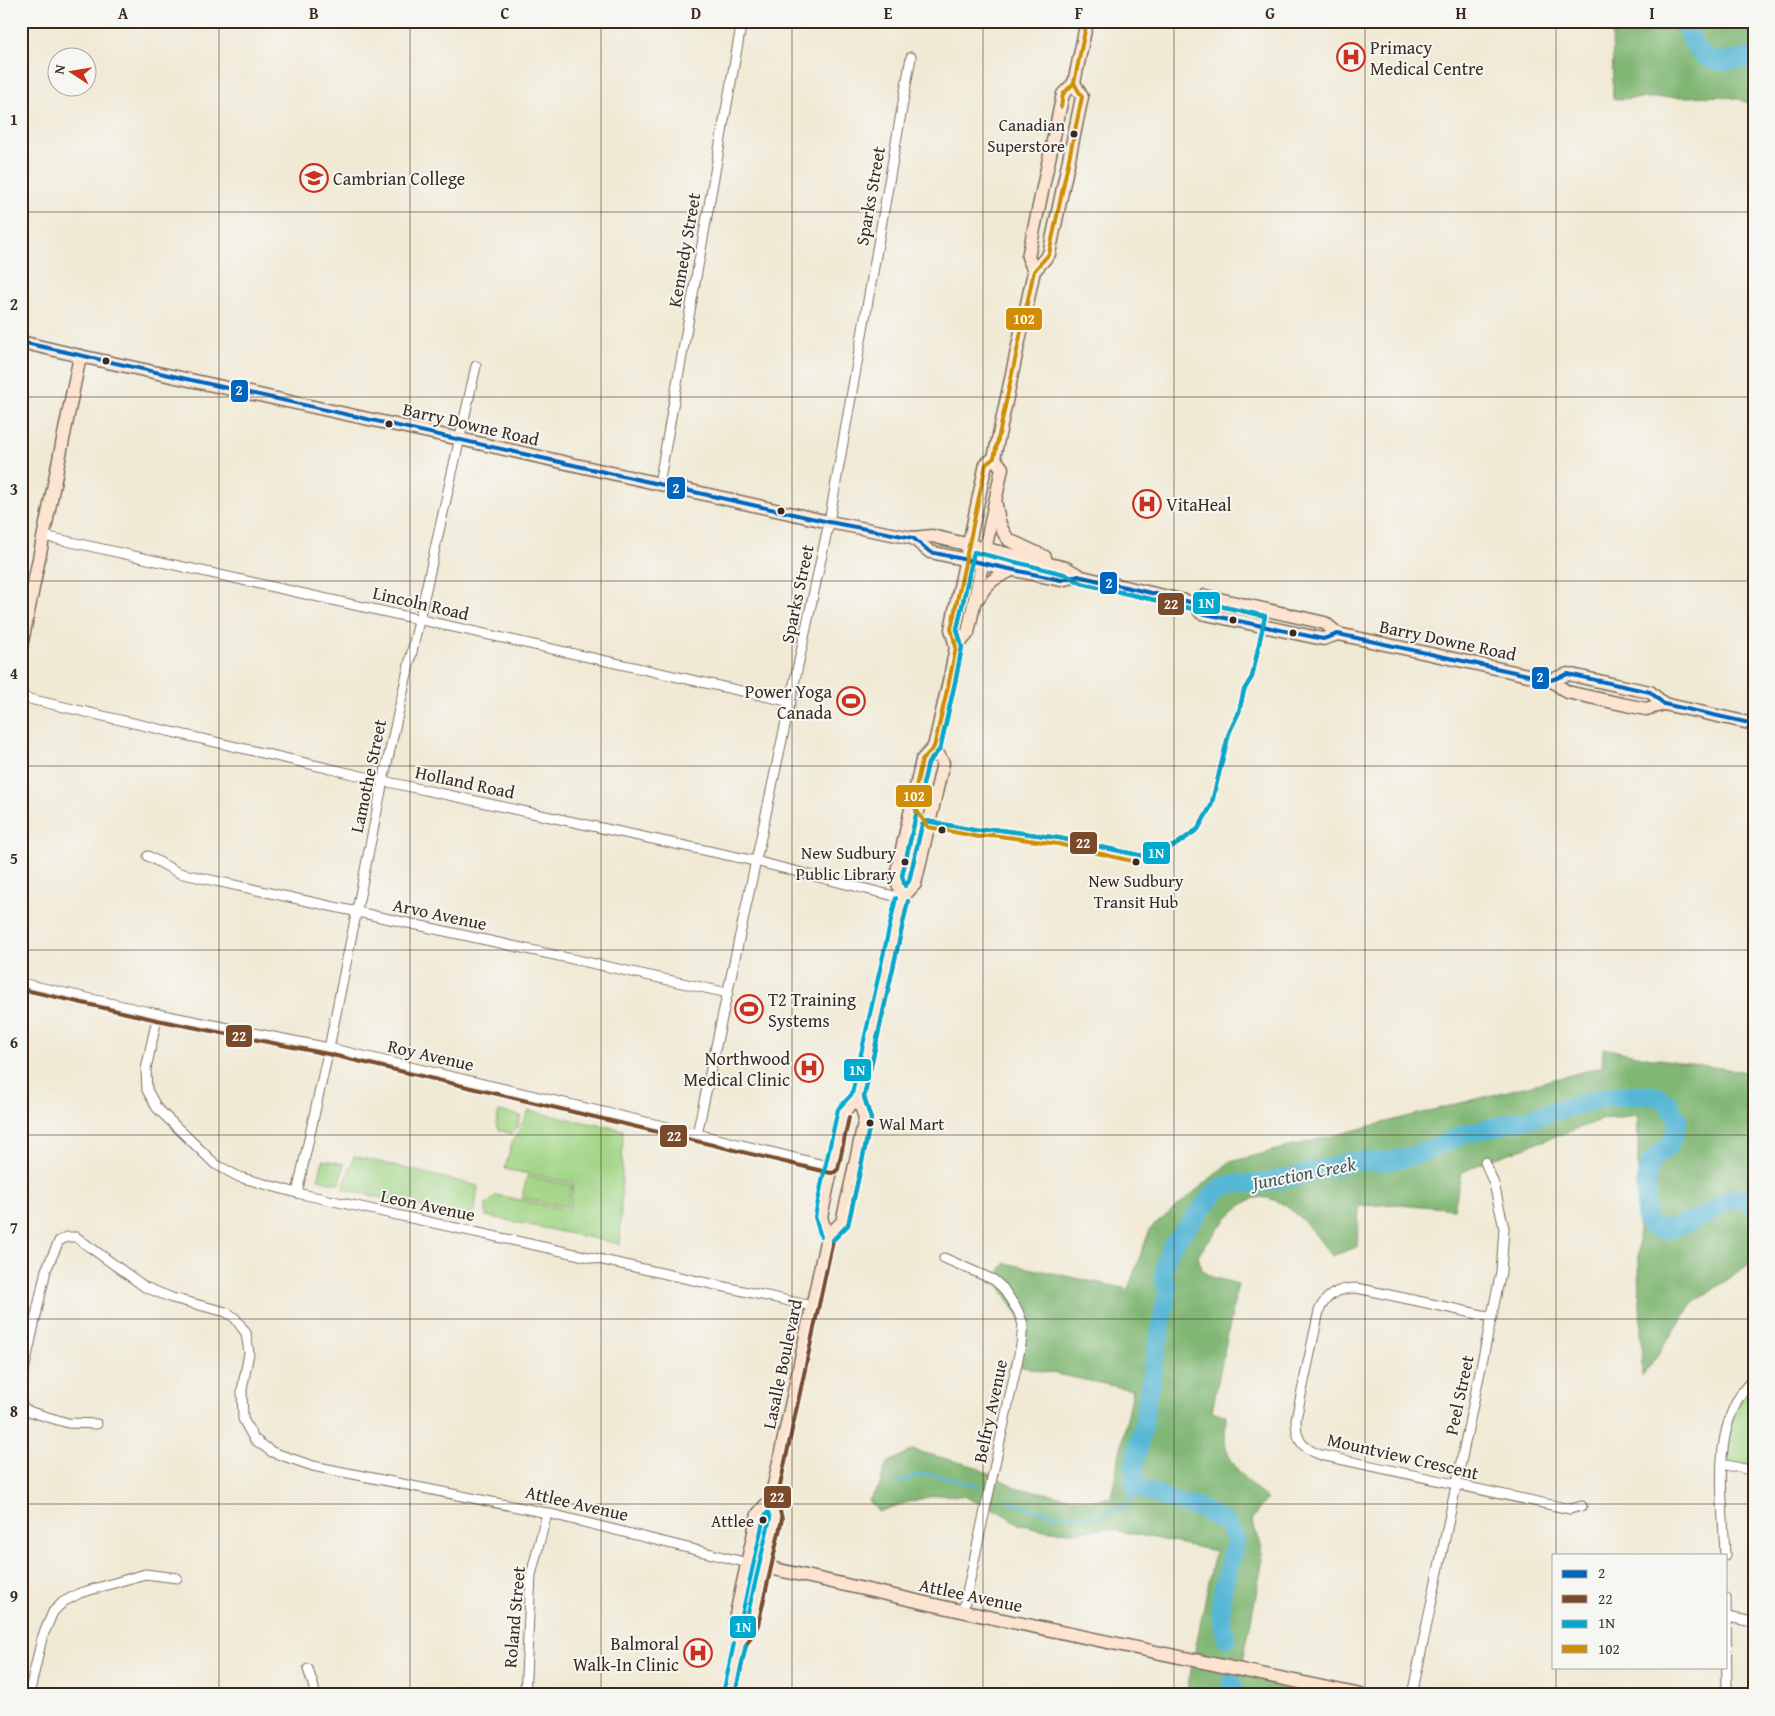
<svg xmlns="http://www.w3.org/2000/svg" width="1775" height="1716" font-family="'Gentium Book Plus',serif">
<rect width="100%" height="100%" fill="#f6f6f2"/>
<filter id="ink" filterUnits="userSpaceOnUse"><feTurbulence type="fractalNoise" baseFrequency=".02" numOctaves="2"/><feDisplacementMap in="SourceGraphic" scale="10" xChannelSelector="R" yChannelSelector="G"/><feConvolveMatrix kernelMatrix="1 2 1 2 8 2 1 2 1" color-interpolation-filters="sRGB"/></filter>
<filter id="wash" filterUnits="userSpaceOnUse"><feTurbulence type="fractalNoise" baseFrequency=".0096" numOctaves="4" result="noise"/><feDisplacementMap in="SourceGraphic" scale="20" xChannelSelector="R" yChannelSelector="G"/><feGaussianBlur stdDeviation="1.12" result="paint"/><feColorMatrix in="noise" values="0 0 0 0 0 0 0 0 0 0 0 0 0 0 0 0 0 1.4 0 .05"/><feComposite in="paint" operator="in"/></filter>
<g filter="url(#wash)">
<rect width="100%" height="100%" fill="#f0e9d4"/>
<g fill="#a2d687" stroke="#6e8052">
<path d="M499,1111L521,1116L517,1128L511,1134L499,1130L496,1124Z"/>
<path d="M529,1111L623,1130L620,1244L486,1216V1205L496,1195L569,1210L573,1183L505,1169L512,1142Z"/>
<path d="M354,1156L478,1186L475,1211L468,1218L343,1189Z"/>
<path d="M323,1160L344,1164L340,1184L318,1179Z"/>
<path d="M527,1176L571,1185L567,1207L522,1198Z"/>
<path d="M1754,1380V1470L1723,1463L1733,1412Z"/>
</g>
<g fill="#81b774" stroke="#5e7049">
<path d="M1612,21H1742L1754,29V106L1739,99L1721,96L1613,99Z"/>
<path d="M1603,1048L1646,1057L1754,1073V1266H1748L1694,1302L1642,1377L1638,1227V1115L1604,1119L1484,1162L1461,1173L1454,1209L1399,1204L1359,1206L1357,1247L1332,1256C1315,1235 1287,1192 1255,1198C1250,1199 1240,1206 1236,1210C1223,1220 1209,1242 1198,1255L1201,1270L1215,1278L1238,1284L1212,1411L1226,1416C1226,1424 1225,1432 1225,1440C1227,1464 1250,1485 1267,1499L1251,1520L1261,1544L1262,1564L1241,1671L1327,1689L1325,1695H1186L1215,1551L1105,1528L1077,1532L1048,1531L1019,1524L1003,1514L963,1496L937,1495L908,1502L878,1512L869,1500L879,1487L887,1463L913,1450L973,1466L1017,1488L1090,1501L1111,1497L1133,1390L1018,1366L1024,1324L995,1279L1005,1263L1128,1289L1150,1229L1230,1162L1602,1067Z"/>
</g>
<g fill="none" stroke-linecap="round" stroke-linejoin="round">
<g stroke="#56b7d5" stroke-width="3">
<path d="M899,1482L920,1474L936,1475L978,1486"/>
<path d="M1008,1501L1035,1510L1052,1514L1094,1516L1123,1508L1141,1488"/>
</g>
<g stroke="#56b7d5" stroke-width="19">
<path d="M1682,21C1687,29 1690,38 1695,46C1708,68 1734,61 1754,57"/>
<path d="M1226,1638L1220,1609L1223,1587L1236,1540L1227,1524L1199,1508L1178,1503L1135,1486L1134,1464L1144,1423L1146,1406L1168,1289L1163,1278L1166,1260L1173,1244L1218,1189L1232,1184L1260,1183L1294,1177L1354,1161L1382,1162L1414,1156L1465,1134L1531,1118L1605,1097L1651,1095L1659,1097L1669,1104L1678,1121C1676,1130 1674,1139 1668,1146C1662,1152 1653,1158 1650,1165C1645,1176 1646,1192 1646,1203C1646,1208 1645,1214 1646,1219C1654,1240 1688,1223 1701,1217C1711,1212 1720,1203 1730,1199C1740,1196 1748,1201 1754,1208"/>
<path d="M1231,1682L1234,1695"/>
</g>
</g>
</g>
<g filter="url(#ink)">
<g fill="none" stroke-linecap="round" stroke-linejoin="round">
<defs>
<g id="street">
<path d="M659,484L742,21"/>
<path d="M44,536L791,702"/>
<path d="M21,697L383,781L755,861L902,898"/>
<path d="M148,856L179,873L728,993"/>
<path d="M21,983L158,1014L329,1048L697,1134L832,1167"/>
<path d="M158,1014L146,1069L147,1090L157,1108L215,1164L239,1177L297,1193L812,1306"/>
<path d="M697,1134L829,522L911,57"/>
<path d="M297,1193L329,1048L383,781L476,366"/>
<path d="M944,1258L994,1280L1003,1288L1018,1311L1023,1324L1021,1345L963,1611"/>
<path d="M1492,1317L1357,1288C1339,1288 1326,1294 1319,1311L1296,1419C1296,1440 1301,1448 1321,1455L1570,1509L1582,1506"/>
<path d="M21,1384L46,1270L59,1241L67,1237H76L145,1287L172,1298L226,1312L235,1318L246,1333L249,1353L242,1390L243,1419L254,1439L272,1452L313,1466L547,1513L748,1563"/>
<path d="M21,1403L25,1409L31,1412L68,1423L97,1424"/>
<path d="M1722,1464L1754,1471"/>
<path d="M1725,1555C1723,1498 1709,1422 1754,1378"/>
<path d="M1726,1598L1727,1695"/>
<path d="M1727,1617L1754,1622"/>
<path d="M308,1669L314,1688V1695"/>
<path d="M29,1695L42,1638L53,1612L63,1602L80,1593L145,1574L177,1578"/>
<path d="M525,1695L531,1575L547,1513"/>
<path d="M1412,1695L1501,1272L1504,1228L1494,1184L1485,1162"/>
</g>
<g id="secondary">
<path d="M1034,271L1028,257L1063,94L1074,83L1087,21"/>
<path d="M21,342L80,356L460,439L829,522L913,538L932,536L1066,568L1082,577L1194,603L1205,596L1325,623L1338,634L1551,680L1567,692L1617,703L1646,709L1664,704"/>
<path d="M996,505C998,518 1000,530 1009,540L1045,557"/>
<path d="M913,538L930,552L1061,580L1078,576"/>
<path d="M979,597C988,581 995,578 1012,570"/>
<path d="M1194,603L1201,613L1323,639L1338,634"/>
<path d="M21,647L80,356"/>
<path d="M956,647L968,633L1002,468L994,458"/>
<path d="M1551,680L1568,674L1616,685L1650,692L1664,704L1754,724"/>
<path d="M902,898L915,884L943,763L934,747"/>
<path d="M827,1237L842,1222L852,1179L865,1118L858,1097L902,898L896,876L922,760L934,747L950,677L956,647L951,629L982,482L986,464L994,458L1034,271L1049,254L1082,97L1074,83"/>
<path d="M748,1563L979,1615L1361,1695"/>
<path d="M740,1643L735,1619L758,1514L771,1499"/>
<path d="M729,1695L740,1643L752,1624L776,1518L771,1499L827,1237L821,1217L839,1134L844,1111L858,1097"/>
</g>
</defs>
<use href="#street" stroke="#7a6d5e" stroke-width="11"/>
<use href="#secondary" stroke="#7a6d5e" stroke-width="15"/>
<use href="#street" stroke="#fff" stroke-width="9"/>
<use href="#secondary" stroke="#fde4d0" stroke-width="12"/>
<defs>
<path id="bus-1" d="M21,342L829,522L913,538L930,552L1061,580L1078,576L1194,603L1201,613L1323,639L1338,634L1551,680L1568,674L1650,692L1664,704L1754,724"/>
<g id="bus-2">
<path d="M974,552L1064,574L1081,583L1193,609H1197L1206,603L1265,616L1252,677L1244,690L1239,712L1229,733L1211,806L1198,829L1177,844L1148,857L1059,838L993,829L979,831L927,821L922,825L909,881L905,886L902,876L928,763L940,749L956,678L962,647L957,629Z"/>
<path d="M21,989L157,1020L328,1054L831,1173L835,1172L838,1169L849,1117"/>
<path d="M735,1695L746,1645L758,1625L782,1519L777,1499L833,1240L848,1225L858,1180L871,1119L864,1097L908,901"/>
</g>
<g id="bus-3">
<path d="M974,552L1064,574L1081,583L1193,609H1197L1206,603L1265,616L1252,677L1244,690L1239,712L1229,733L1211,806L1198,829L1177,844L1148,857L1059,838L993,829L979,831L927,821L922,825L909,881L905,886L902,876L928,763L940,749L956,678L962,647L957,629Z"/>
<path d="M821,1237L815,1217L821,1186L838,1109L852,1094L896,898"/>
<path d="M833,1240L848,1225L858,1180L871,1119L864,1097L908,901"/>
<path d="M768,1512L770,1518L746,1622L743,1627L741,1619L764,1517Z"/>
<path d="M723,1694L734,1643"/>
<path d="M735,1695L746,1645"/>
</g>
<g id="bus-4">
<path d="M1074,83L1082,97L1049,254L1034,271L994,458L986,464L951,629L956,647L950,677L934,747L922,760L912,804L928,827L979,837L992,835L1058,844L1136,862"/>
<path d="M1061,107L1063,94L1074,83L1087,21"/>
</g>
</defs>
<use href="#bus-1" stroke="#f6f6f2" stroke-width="8"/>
<use href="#bus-2" stroke="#f6f6f2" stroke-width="8"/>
<use href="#bus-3" stroke="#f6f6f2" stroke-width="8"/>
<use href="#bus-4" stroke="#f6f6f2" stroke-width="8"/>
<use href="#bus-1" stroke="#0065bd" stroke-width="4"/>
<use href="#bus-2" stroke="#7a4b2a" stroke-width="4"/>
<use href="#bus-3" stroke="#00a9ce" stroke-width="4"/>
<use href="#bus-4" stroke="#d18d06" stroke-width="4"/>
</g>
</g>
<path fill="none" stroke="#3b2a1e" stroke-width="1" stroke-opacity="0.55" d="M219,21V1695M410,21V1695M601,21V1695M792,21V1695M983,21V1695M1174,21V1695M1365,21V1695M1556,21V1555M21,212H1754M21,397H1754M21,581H1754M21,766H1754M21,950H1754M21,1135H1754M21,1319H1754M21,1504H1754M1556,1667V1695"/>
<defs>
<symbol id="hospital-ring" viewBox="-11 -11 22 22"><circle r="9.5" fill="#f6f6f2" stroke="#c8321e" stroke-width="1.5"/><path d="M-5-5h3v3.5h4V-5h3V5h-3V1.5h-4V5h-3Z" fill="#c8321e"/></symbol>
<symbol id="university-ring" viewBox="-11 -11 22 22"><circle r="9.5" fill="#f6f6f2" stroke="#c8321e" stroke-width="1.5"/><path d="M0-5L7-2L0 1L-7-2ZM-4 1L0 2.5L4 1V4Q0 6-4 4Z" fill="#c8321e"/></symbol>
<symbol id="stadium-ring" viewBox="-11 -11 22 22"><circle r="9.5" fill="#f6f6f2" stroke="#c8321e" stroke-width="1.5"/><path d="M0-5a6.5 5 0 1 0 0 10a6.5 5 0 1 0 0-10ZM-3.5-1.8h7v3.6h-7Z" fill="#c8321e"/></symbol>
</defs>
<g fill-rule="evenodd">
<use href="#hospital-ring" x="1335" y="41" width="32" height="32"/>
<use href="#university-ring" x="298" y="162" width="32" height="32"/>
<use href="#hospital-ring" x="1131" y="488" width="32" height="32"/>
<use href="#stadium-ring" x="835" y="685" width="32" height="32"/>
<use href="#stadium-ring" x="733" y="993" width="32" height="32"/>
<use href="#hospital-ring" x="793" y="1052" width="32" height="32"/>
<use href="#hospital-ring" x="682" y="1637" width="32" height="32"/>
</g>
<g fill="#3b2a1e" stroke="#f6f6f2" stroke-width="2">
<circle cx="1074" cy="134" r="4.5"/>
<circle cx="106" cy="361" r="4.5"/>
<circle cx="389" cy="424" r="4.5"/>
<circle cx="781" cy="511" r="4.5"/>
<circle cx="1233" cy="620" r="4.5"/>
<circle cx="1293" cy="633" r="4.5"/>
<circle cx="942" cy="830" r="4.5"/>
<circle cx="905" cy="862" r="4.5"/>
<circle cx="1136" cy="862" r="4.5"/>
<circle cx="870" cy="1123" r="4.5"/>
<circle cx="763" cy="1520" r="4.5"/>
</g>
<g text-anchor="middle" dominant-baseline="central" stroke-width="4" stroke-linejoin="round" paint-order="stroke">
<g font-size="17" fill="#3b2a1e" stroke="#f6f6f2" text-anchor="end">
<text x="1065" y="124">Canadian<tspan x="1065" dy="21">Superstore</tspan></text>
<text x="896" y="852">New Sudbury<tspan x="896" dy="21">Public Library</tspan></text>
<text x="1136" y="880" text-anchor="middle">New Sudbury<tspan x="1136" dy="21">Transit Hub</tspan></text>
<text x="879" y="1123" text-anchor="start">Wal Mart</text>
<text x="754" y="1520">Attlee</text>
</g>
<g font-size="18" fill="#3b2a1e" stroke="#f6f6f2" text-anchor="start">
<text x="1370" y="47">Primacy<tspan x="1370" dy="21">Medical Centre</tspan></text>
<text x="333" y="178">Cambrian College</text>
<text x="1166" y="504">VitaHeal</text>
<text x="832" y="691" text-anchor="end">Power Yoga<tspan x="832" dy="21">Canada</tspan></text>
<text x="768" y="999">T2 Training<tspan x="768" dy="21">Systems</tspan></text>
<text x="790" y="1058" text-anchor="end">Northwood<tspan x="790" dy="21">Medical Clinic</tspan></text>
<text x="679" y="1643" text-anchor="end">Balmoral<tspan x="679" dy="21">Walk-In Clinic</tspan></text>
</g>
<g font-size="18" fill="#3b2a1e" stroke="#f6f6f2">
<text transform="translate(870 196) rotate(-80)">Sparks Street</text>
<text transform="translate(684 250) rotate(-80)">Kennedy Street</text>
<text transform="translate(471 424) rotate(13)">Barry Downe Road</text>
<text transform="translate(797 594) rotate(-78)">Sparks Street</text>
<text transform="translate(421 603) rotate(13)">Lincoln Road</text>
<text transform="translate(1448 640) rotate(12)">Barry Downe Road</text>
<text transform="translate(368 776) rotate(-78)">Lamothe Street</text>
<text transform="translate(465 782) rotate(12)">Holland Road</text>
<text transform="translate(440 914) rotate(12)">Arvo Avenue</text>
<text transform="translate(431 1055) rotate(13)">Roy Avenue</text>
<text transform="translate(428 1205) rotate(12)">Leon Avenue</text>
<text transform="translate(782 1364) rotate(-78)">Lasalle Boulevard</text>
<text transform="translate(1459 1395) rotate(-78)">Peel Street</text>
<text transform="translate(990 1411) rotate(-78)">Belfry Avenue</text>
<text transform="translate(1403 1456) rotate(13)">Mountview Crescent</text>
<text transform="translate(577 1503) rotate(13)">Attlee Avenue</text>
<text transform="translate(971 1595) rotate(12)">Attlee Avenue</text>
<text transform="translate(514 1617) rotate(-85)">Roland Street</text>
</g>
<g font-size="19" font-style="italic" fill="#445b5e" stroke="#f6f6f2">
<text transform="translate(1304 1173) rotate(-11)">Junction Creek</text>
</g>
</g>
<g stroke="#f6f6f2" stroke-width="2">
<rect x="1005" y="307" width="38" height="24" rx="5" fill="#d18d06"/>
<rect x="230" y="379" width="19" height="24" rx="5" fill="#0065bd"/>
<rect x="666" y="476" width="20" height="24" rx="5" fill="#0065bd"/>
<rect x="1099" y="571" width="19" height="24" rx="5" fill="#0065bd"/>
<rect x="1192" y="591" width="29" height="24" rx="5" fill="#00a9ce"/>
<rect x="1157" y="592" width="28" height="24" rx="5" fill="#7a4b2a"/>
<rect x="1531" y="666" width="19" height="24" rx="5" fill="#0065bd"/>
<rect x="895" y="784" width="38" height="24" rx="5" fill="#d18d06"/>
<rect x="1069" y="831" width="29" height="24" rx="5" fill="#7a4b2a"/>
<rect x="1142" y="841" width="29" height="24" rx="5" fill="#00a9ce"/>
<rect x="225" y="1024" width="28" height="24" rx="5" fill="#7a4b2a"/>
<rect x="843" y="1058" width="29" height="24" rx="5" fill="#00a9ce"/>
<rect x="659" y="1124" width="29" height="24" rx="5" fill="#7a4b2a"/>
<rect x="763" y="1485" width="29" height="24" rx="5" fill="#7a4b2a"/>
<rect x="729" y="1615" width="28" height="24" rx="5" fill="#00a9ce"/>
</g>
<g font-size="14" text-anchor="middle" font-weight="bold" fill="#fff">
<text x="1024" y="324">102</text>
<text x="239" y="395">2</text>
<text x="676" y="493">2</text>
<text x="1109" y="588">2</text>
<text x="1206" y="608">1N</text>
<text x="1171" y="609">22</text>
<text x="1540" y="682">2</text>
<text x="914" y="801">102</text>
<text x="1083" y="848">22</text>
<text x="1156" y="858">1N</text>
<text x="239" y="1041">22</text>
<text x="857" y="1075">1N</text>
<text x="674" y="1141">22</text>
<text x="777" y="1502">22</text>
<text x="743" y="1632">1N</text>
</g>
<rect width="1775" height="1716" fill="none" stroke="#f6f6f2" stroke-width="55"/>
<rect x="1552" y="1554" width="175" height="115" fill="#f6f6f2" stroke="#aba49d"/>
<rect x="1562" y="1570" width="25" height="8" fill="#0065bd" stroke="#aba49d"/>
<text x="1598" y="1578" font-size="15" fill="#3b2a1e">2</text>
<rect x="1562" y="1595" width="25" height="8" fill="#7a4b2a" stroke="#aba49d"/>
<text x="1598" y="1604" font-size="15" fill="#3b2a1e">22</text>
<rect x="1562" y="1620" width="25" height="8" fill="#00a9ce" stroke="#aba49d"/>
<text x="1598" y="1628" font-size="15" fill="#3b2a1e">1N</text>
<rect x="1562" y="1645" width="25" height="8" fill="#d18d06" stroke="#aba49d"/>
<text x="1598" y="1654" font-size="15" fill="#3b2a1e">102</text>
<g transform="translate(72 72) rotate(282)"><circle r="24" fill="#f6f6f2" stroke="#aba49d"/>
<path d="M0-4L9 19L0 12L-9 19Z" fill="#c8321e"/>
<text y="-8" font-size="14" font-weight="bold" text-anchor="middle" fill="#3b2a1e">N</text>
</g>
<rect x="28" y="28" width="1720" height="1660" fill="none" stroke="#3b2a1e" stroke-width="2"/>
<g font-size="16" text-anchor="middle" font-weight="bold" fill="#3b2a1e">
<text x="123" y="19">A</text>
<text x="314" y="19">B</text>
<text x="505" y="19">C</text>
<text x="696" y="19">D</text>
<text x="888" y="19">E</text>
<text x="1079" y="19">F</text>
<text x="1270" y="19">G</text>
<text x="1461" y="19">H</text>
<text x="1652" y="19">I</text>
<text x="14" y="125">1</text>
<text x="14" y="310">2</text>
<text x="14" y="495">3</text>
<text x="14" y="679">4</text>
<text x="14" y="864">5</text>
<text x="14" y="1048">6</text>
<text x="14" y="1233">7</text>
<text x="14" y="1417">8</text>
<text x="14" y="1602">9</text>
</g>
</svg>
